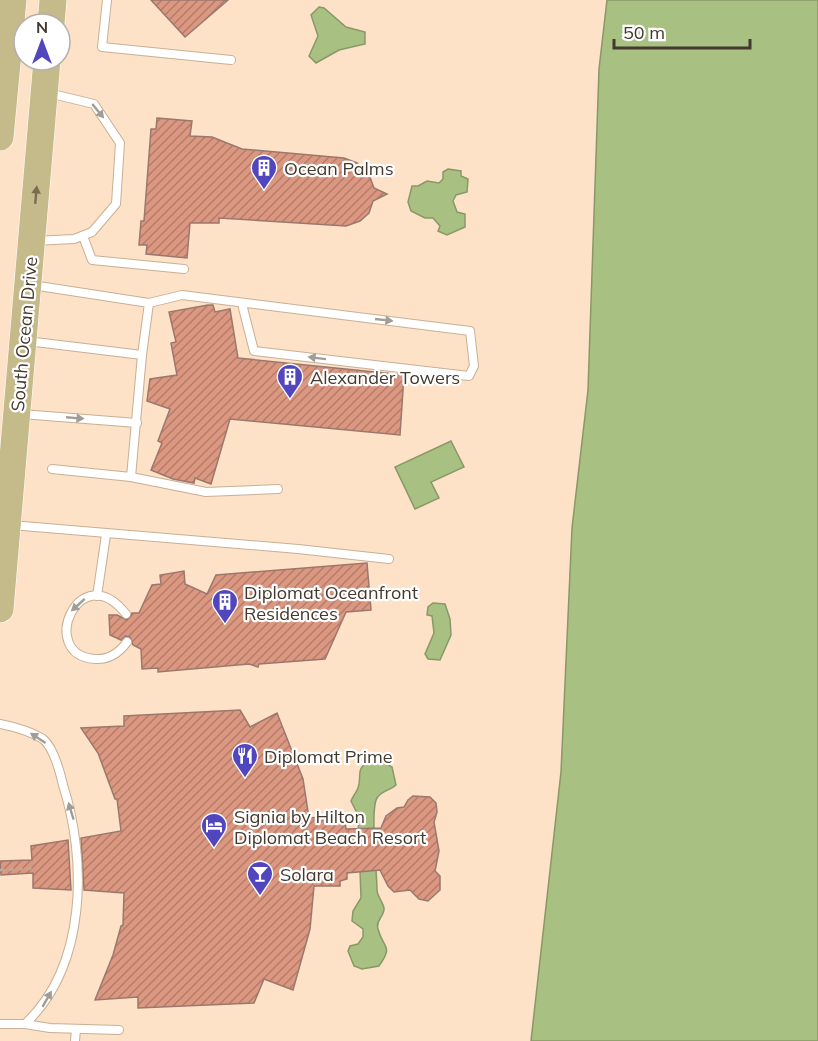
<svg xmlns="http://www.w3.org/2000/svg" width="818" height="1041" font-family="Mulish,sans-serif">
<defs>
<pattern id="building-hatch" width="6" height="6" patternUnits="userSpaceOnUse" patternTransform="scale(1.5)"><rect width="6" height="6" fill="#dc9781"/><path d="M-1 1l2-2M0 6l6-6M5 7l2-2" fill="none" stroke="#b47c6a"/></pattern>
</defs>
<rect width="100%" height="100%" fill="#fde2c7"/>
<g fill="#a8c081" stroke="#8a9868" stroke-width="1.5">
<path d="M607,0H818V1041H531L561,772L572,528L588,390L599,69Z"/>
<path d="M319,7L324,8L346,27L365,32V44L339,50L316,63L309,56L318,36L311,15Z"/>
<path d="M448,169L461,171V176L468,179L467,192L456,195L453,201L457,212L465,214V227L447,235L438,231L440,226L433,218H425L411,211L408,202L412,186H418L427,181L439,183L443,179V172Z"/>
<path d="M451,441L464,467L431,482L439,498L415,509L395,467Z"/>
<path d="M433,603L445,604L450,619L451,635L440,660L428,659L425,654L434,633L432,616L427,615L428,607Z"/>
<path d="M372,760H379L392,767L396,785C390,791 382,790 377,798C370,809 377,873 377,890C377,896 383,902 384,908C385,916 375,920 378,929C383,949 394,945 379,966L362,969L354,966L348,951L350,946L358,944L363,937V929L352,921L353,911L361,898L358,815L351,801C353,796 356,793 358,788C363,775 353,769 372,760Z"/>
</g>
<g fill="url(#building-hatch)" stroke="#9b786d" stroke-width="1.5">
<path d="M151,0H228L185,37Z"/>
<path d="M157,118L192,121L190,136L212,137L242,149L344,158L357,163L368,172L374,188L387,194L373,201L369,213L360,221L346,226L219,218V223H190L187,258L146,254L147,245H139L141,221H144L151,129H156Z"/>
<path d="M208,305H213L215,312L230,309L238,358L404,375L400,435L230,419L211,484L195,478L194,483L173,479L151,470L162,443L158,441L170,409L147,401L150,379L177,375L171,343L176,342L169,312Z"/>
<path d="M367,563L371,610L346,612L325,659L259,664L258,667L249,664L158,672V668L142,669L141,649L133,645L130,637L125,636L121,640L110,635L109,615H117L127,620L132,613H139L152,585L161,584L160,575L184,571L185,584L207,594L216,575Z"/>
<path d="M240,710L250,727L277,713L303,779L309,818L337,816V822H345L346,829L381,828L386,816L397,808L404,807L408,800L413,796L430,797L436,803L437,812L434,822L439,851L435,871L440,876V890L428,901L419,899L410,890L394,892L388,886L380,870L347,873V879L340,881V886H314L310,929L293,990L264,979L254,1003L138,1008V997L95,1000L113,955L121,926L123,925L124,893L84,890L81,838L121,831L117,799H115L98,753L81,728L124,726V716Z"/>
<path d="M68,840L71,890L33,888V873L1,875L0,861L32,860L31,846Z"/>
</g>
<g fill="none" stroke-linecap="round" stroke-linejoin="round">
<defs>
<g id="service">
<path d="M107,0L102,47L231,60"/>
<path d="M83,236L92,260L184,269"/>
<path d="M34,241L74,239L92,232L116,204L120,143L94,104L48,93"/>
<path d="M32,285L149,303L142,355"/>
<path d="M149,303L182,295L470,331L474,366L469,376L254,351L242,304"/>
<path d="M27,341L142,355L131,477L206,492L278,489"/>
<path d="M21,414L137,423"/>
<path d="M52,469L131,477"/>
<path d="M11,525L298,549L389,559"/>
<path d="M97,596L106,535"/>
<path d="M126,614C80,555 36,655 95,659C109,660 119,653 127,642"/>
<path d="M0,724C15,727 30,731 43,739C53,747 60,772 63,785C87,860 87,966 25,1024H0"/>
<path d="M25,1024L50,1028L119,1030"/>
<path d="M75,1041L76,1029"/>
</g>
<g id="primary">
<path d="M51,24L53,0"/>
<path d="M0,137L13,0"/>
<path d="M0,609L47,60"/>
</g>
</defs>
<use href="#service" stroke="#c8af95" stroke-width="10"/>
<use href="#primary" stroke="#fff" stroke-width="28"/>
<path stroke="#bfa994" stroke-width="3" stroke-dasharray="4.5 4.5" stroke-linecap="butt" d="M0,870L35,868"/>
<use href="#service" stroke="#fff" stroke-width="8"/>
<use href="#primary" stroke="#c5ba89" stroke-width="27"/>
</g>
<defs><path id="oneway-solid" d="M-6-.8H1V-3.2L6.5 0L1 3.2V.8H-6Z" transform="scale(1.5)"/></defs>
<g fill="#a19c96">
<use href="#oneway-solid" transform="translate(98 111) rotate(51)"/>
<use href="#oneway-solid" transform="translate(384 320) rotate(6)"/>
<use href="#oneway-solid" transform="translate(317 358) rotate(-173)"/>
<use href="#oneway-solid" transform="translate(75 418) rotate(5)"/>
<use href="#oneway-solid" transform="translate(78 605) rotate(138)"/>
<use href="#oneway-solid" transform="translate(38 738) rotate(-147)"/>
<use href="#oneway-solid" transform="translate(71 811) rotate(-107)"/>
<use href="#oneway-solid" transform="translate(47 999) rotate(-60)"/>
</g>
<use fill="#776d52" href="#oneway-solid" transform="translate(36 195) rotate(-85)"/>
<defs>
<symbol id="building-pin" viewBox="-11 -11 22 30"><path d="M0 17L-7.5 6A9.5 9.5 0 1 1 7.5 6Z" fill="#5246be" stroke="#fff"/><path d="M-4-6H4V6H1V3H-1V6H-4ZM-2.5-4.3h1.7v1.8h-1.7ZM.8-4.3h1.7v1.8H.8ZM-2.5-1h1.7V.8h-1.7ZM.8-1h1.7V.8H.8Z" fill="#fff"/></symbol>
<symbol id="restaurant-pin" viewBox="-11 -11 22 30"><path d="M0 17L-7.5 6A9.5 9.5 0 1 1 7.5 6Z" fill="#5246be" stroke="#fff"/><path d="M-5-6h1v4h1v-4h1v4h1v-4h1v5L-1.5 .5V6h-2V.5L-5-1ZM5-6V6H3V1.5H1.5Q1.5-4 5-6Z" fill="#fff"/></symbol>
<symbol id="hotel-pin" viewBox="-11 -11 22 30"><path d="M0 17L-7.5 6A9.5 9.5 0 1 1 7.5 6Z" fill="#5246be" stroke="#fff"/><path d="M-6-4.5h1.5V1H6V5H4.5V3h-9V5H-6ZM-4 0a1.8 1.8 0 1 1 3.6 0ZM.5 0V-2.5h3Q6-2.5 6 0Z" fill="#fff"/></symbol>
<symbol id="bar-pin" viewBox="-11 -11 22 30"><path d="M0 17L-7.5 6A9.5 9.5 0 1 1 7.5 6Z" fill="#5246be" stroke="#fff"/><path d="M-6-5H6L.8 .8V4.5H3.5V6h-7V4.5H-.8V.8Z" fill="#fff"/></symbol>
</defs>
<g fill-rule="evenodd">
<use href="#building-pin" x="249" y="153" width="30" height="40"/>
<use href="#building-pin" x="275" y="362" width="30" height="40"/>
<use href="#building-pin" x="210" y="587" width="30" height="40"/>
<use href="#restaurant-pin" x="230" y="741" width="30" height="40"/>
<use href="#hotel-pin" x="199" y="811" width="30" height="40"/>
<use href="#bar-pin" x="245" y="859" width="30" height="40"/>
</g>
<g text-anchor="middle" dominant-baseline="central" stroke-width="4.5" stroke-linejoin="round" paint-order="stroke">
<g font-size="18" fill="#43392e" stroke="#fff" text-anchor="start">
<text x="284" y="168">Ocean Palms</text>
<text x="310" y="377">Alexander Towers</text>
<text x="244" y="592">Diplomat Oceanfront<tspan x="244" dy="21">Residences</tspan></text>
<text x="264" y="756">Diplomat Prime</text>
<text x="234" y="816">Signia by Hilton<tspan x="234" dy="21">Diplomat Beach Resort</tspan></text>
<text x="280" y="874">Solara</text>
</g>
<g font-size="18" fill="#43392e" stroke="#fff">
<text transform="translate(24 334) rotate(-85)">South Ocean Drive</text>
</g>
</g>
<g transform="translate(42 42)"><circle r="28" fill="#ffffff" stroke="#b4b0ab" stroke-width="1.5"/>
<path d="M0-4.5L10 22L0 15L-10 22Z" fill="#5246be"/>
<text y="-9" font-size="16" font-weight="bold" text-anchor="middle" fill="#43392e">N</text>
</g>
<path d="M614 39v9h136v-9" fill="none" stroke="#43392e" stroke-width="3"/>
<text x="623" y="39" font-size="18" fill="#43392e" stroke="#ffffff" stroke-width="4.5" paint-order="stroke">50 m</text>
</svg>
